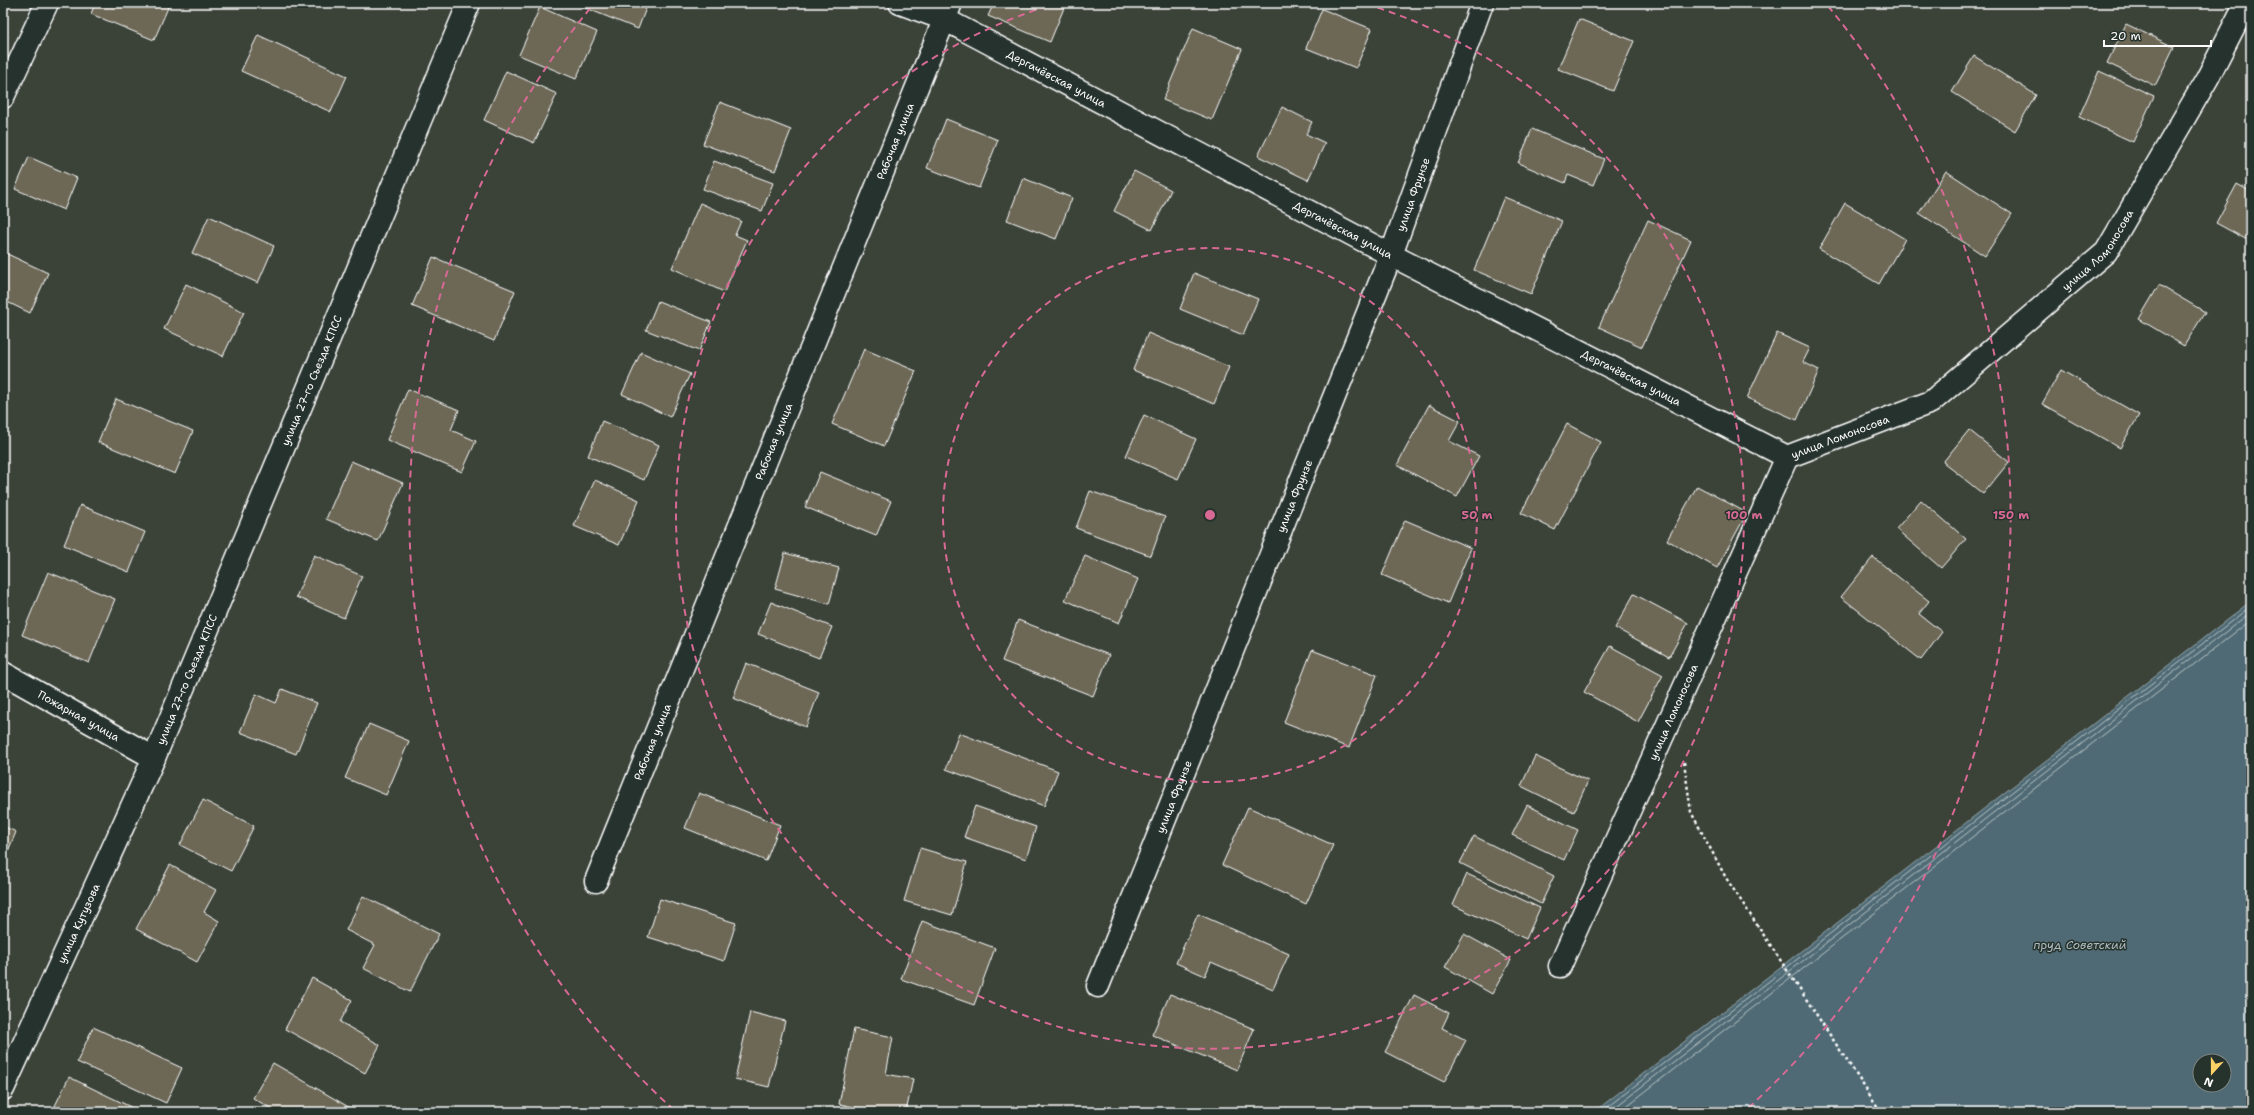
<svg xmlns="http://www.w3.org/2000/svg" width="2254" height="1115" font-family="'Shantell Sans',sans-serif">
<rect width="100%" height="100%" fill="#3b4339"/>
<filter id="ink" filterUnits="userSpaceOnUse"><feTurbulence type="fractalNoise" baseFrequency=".025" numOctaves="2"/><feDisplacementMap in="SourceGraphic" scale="8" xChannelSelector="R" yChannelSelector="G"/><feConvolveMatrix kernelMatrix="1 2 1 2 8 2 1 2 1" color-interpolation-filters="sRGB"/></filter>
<g filter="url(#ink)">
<path fill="#4f6b74" stroke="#95a6ac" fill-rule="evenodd" d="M2251,601V1112H1594ZM2200,1061H2224V1085H2200Z"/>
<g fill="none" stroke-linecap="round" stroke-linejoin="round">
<g stroke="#b9c4c7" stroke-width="1">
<path d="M1601,1112L2251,606"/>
<path d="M1609,1112L2251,612"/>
<path d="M1619,1112L2251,620"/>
</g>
</g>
<g fill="#6d6856" stroke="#fff">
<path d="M95,3H170L154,40L91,14Z"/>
<path d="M573,3H648L638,29Z"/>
<path d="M994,3H1066L1050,42L988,16Z"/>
<path d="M540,7L597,32L576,79L519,55Z"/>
<path d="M1322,9L1372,29L1356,68L1306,48Z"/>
<path d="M1579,19L1634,41L1613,91L1558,69Z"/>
<path d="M2126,24L2174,47L2155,86L2107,63Z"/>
<path d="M1193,28L1242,49L1212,120L1163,100Z"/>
<path d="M258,35L347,76L331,112L241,71Z"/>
<path d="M1974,56L2036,95L2015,131L1952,92Z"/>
<path d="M506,71L557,94L534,143L484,120Z"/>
<path d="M2099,71L2154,96L2133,142L2079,117Z"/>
<path d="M720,102L791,130L775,171L703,144Z"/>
<path d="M1282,107L1312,122L1306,134L1325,143L1308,180L1258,156Z"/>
<path d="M946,119L998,140L979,188L927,168Z"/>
<path d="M1532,129L1604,159L1593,185L1568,175L1565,183L1518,163Z"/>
<path d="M29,157L77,178L64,210L15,189Z"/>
<path d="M714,161L773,183L762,211L703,189Z"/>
<path d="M1134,171L1171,190L1152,230L1114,211Z"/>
<path d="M1946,171L2012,214L1985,256L1919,213Z"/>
<path d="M1023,178L1072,198L1056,239L1007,220Z"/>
<path d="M2237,184L2251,192V242L2216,223Z"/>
<path d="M1504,197L1562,221L1531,294L1474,270Z"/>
<path d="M700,203L741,221L735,235L747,240L724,292L672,268Z"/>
<path d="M1845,203L1905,239L1879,284L1819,249Z"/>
<path d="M209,216L274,246L258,283L192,253Z"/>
<path d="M1648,220L1691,240L1642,347L1599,327Z"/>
<path d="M3,252L48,273L30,313L3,300Z"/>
<path d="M433,257L515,291L494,341L412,306Z"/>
<path d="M1194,273L1258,299L1243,335L1180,309Z"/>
<path d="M186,284L244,312L223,356L164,329Z"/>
<path d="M2159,285L2205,312L2184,346L2139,319Z"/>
<path d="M658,301L711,322L699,351L646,330Z"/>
<path d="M3,332L7,334L3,343Z"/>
<path d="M1148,333L1229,367L1214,404L1133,370Z"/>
<path d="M1777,333L1810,348L1803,362L1819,370L1797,420L1747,398Z"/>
<path d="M864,349L916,371L884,446L832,424Z"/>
<path d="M641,352L690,374L670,417L622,394Z"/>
<path d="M2061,370L2139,415L2120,448L2042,404Z"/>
<path d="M408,389L459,410L451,430L476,441L462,472L387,440Z"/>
<path d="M116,399L193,431L175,474L98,442Z"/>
<path d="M1429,405L1460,421L1449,441L1479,456L1457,497L1397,465Z"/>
<path d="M1144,415L1196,439L1178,479L1126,456Z"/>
<path d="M602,421L659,445L644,480L588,456Z"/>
<path d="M1567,424L1601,442L1555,530L1521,513Z"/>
<path d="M1969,430L2009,462L1983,494L1943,462Z"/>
<path d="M351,461L403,483L378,541L326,519Z"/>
<path d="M820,472L891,501L876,536L805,507Z"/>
<path d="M595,480L639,500L619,545L574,526Z"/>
<path d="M1697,486L1747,513L1717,568L1667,540Z"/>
<path d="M1090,491L1165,517L1151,556L1076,528Z"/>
<path d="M1921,500L1966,539L1941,568L1896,529Z"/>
<path d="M80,505L145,532L129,572L64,545Z"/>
<path d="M1405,520L1471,548L1448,603L1382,575Z"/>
<path d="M785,553L839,568L829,604L775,589Z"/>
<path d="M314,555L362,576L344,618L296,597Z"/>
<path d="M1085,556L1138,579L1119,623L1065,600Z"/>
<path d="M1873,557L1929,601L1919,614L1942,632L1921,660L1841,597Z"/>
<path d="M48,572L115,599L89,663L22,635Z"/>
<path d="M1634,594L1688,623L1669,657L1615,628Z"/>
<path d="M771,602L832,627L819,658L758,634Z"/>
<path d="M1018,620L1109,655L1093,696L1002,661Z"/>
<path d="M1610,646L1663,675L1638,722L1584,692Z"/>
<path d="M1312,650L1377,675L1349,748L1284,722Z"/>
<path d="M746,663L819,692L806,727L733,698Z"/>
<path d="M282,689L317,703L296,754L240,732L256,694L276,703Z"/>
<path d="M369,724L409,741L386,795L345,778Z"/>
<path d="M959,733L1058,771L1044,806L946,769Z"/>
<path d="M1535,756L1588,781L1574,812L1521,786Z"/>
<path d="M699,793L780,825L766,861L685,828Z"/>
<path d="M203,800L254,826L231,871L180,845Z"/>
<path d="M1527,805L1578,830L1564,860L1512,835Z"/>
<path d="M975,806L1036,827L1026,859L964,837Z"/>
<path d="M1248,807L1333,845L1306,904L1222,865Z"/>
<path d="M3,826L16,832L3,863Z"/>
<path d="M1474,836L1554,876L1541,904L1460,863Z"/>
<path d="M920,848L967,862L952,915L904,901Z"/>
<path d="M170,865L216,890L204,912L219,921L197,962L136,929Z"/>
<path d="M1467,874L1540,908L1526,939L1453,905Z"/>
<path d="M363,896L439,934L410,992L363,968L375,945L346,930Z"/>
<path d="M660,899L736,923L724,961L648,937Z"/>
<path d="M1198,914L1289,954L1273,989L1211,962L1205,976L1176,963Z"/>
<path d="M922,921L995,948L974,1005L901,979Z"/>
<path d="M1464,934L1511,960L1492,994L1445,967Z"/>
<path d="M312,978L352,1000L340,1022L380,1045L365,1073L285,1029Z"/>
<path d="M1170,994L1254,1029L1237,1070L1152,1035Z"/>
<path d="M1414,995L1449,1013L1442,1028L1466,1040L1444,1082L1385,1052Z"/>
<path d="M750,1012L785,1021L769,1087L735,1079Z"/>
<path d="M93,1027L182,1068L166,1103L77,1062Z"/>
<path d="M854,1029L893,1037L886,1074L913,1079L906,1112H880L839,1104Z"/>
<path d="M273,1063L352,1109L350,1112H277L253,1098Z"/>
<path d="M69,1077L141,1112H52Z"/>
</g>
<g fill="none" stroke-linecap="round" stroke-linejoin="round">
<defs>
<g id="minor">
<path id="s1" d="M900,3L944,19L1391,255L1787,457"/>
<path d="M3,97L47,3"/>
<path id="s2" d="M3,673L154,758"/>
<path id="s3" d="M596,881L951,3"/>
<path id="s4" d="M1560,966L1787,457L1931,402L2106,252L2207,79L2246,3"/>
<path id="s5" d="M1098,986L1391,255L1482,3"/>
<path id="s6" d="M3,1089L154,758L469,3"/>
</g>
</defs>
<use href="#minor" stroke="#fff" stroke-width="25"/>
<path stroke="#fff" stroke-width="2.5" stroke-dasharray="3 3" stroke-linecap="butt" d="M1684,762L1691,812L1726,878L1881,1112"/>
<use href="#minor" stroke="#26332d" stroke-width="22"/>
</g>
</g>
<g fill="none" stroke="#d76994" stroke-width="2" stroke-dasharray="7 5">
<circle cx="1210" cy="515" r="267"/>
<path d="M1366 4A534 534 0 1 1 1054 4"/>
<path d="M674 1110A801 801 0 0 1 592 6M1828 6A801 801 0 0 1 1746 1110"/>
</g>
<g text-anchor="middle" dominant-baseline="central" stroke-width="3" stroke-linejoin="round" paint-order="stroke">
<g font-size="11" fill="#fff" stroke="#26332d">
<text stroke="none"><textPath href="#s1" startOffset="174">Дергачёвская улица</textPath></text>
<text stroke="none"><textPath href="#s3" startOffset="798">Рабочая улица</textPath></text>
<text stroke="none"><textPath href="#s5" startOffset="852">улица Фрунзе</textPath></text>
<text stroke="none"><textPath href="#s1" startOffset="498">Дергачёвская улица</textPath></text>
<text stroke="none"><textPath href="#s4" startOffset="938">улица Ломоносова</textPath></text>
<text stroke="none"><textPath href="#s1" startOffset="822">Дергачёвская улица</textPath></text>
<text stroke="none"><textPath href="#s6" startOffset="773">улица 27-го Съезда КПСС</textPath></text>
<text stroke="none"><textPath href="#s4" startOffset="614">улица Ломоносова</textPath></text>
<text stroke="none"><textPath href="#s3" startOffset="474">Рабочая улица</textPath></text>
<text stroke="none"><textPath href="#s5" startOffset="528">улица Фрунзе</textPath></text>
<text stroke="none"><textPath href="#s6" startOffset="449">улица 27-го Съезда КПСС</textPath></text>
<text stroke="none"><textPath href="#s4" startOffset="278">улица Ломоносова</textPath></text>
<text stroke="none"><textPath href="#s2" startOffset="87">Пожарная улица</textPath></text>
<text stroke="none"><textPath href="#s3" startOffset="150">Рабочая улица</textPath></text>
<text stroke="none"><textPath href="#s5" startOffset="204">улица Фрунзе</textPath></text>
<text stroke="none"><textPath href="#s6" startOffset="182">улица Кутузова</textPath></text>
</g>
<g font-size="12" font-style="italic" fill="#b0bcc0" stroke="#26332d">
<text x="2080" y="945">пруд Советский</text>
</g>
</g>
<circle cx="1210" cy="515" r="6" fill="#d76994" stroke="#26332d" stroke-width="2"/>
<g font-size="12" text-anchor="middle" font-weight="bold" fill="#d76994" stroke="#26332d" stroke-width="3" stroke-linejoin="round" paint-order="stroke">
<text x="1477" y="519">50 m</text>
<text x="1744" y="519">100 m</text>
<text x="2011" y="519">150 m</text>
</g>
<rect width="2254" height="1115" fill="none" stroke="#26332d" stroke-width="16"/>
<rect x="8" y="8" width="2238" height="1099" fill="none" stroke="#fff" stroke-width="1.5" filter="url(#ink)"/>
<g transform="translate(2212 1073) rotate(201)"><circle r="19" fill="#26332d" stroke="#7d8581"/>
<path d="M0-3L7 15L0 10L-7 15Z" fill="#ffd166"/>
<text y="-6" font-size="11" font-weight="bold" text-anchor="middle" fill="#ffffff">N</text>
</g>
<path d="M2104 40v6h107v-6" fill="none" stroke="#ffffff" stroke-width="2"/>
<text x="2110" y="40" font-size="12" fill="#ffffff" stroke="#26332d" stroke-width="3" paint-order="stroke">20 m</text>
</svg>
